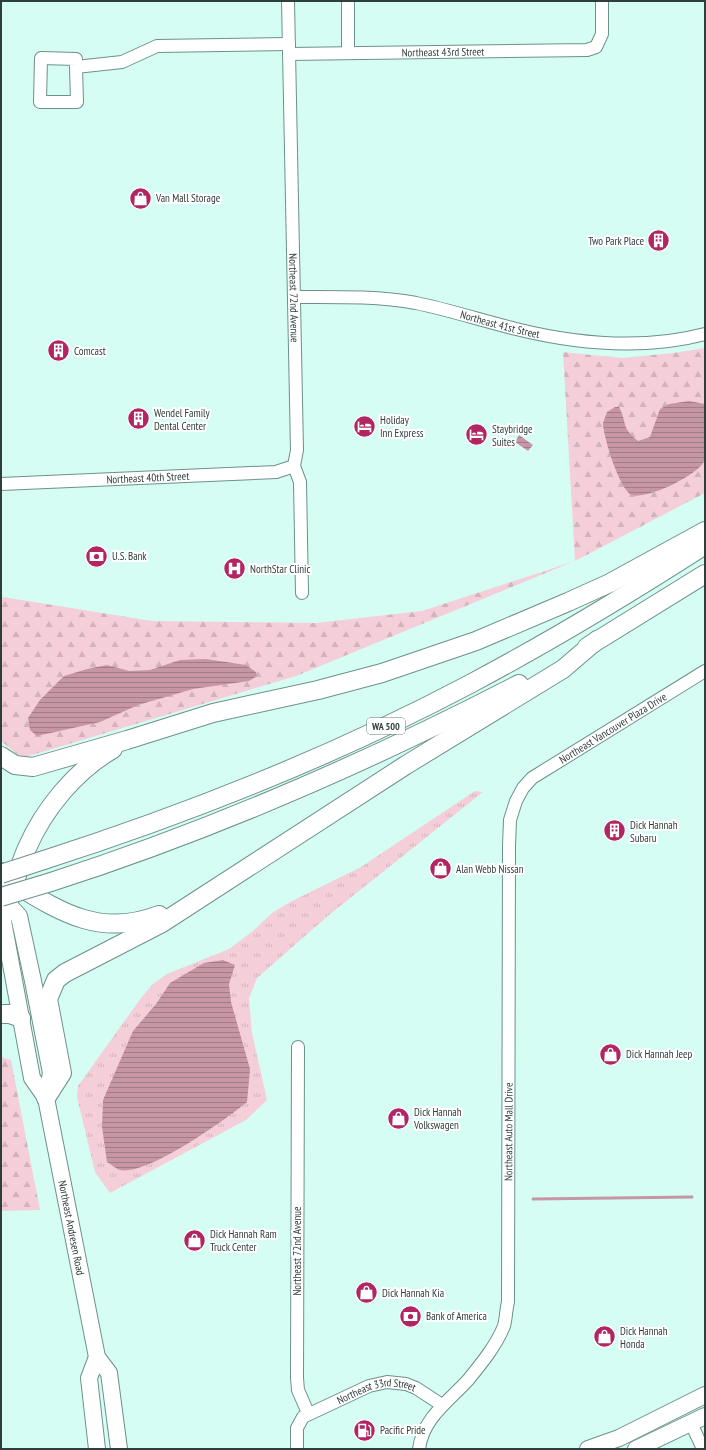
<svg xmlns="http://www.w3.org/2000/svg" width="706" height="1450" font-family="'PT Sans Narrow',sans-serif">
<defs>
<pattern id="grass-tufts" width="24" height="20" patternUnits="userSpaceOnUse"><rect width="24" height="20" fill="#f4cfd9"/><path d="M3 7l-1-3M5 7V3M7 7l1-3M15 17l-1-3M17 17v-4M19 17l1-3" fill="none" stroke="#d2b3bb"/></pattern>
<pattern id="forest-firs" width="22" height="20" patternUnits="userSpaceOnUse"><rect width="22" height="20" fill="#f4cfd9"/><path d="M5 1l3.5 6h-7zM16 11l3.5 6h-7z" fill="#d2b3bb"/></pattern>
<pattern id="water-rules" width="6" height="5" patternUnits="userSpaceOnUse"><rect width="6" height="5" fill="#c796a4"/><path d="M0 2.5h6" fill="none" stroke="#a27c87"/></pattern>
</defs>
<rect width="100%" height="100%" fill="#d5fdf4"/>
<path fill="url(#grass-tufts)" d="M475,791L483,792L329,915L257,978L249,998L252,1033L267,1100L246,1120L110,1193L95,1172L77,1097L78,1086L141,998L153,984L167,974L229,949L253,931L272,913L290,902L361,867Z"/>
<g fill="url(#forest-firs)">
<path d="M705,348V493L575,561L296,676L22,758L1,741V601L3,597L152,621L316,623L422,611L575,561L563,352L622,358L673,353Z"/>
<path d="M1,1057L11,1060L40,1210L1,1211Z"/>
</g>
<g fill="url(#water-rules)">
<path d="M689,401L705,404C705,420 706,445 705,459C702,474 646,500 632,495C620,491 603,436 603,423C604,420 606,415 607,412L615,407H619C628,424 620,426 638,441L650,437L660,409L669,404Z"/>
<path d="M519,435L533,445L528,451L515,442Z"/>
<path d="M206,659L246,665L256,672L257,676L249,681L193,689L138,705L100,722L37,736L30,730L28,718L40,700L64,676L87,669L107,665L129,671L150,670L180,660Z"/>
<path d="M223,960L235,965L229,984L231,1002L250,1069L247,1102C225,1120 147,1176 120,1170C116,1169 111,1164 107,1162L102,1127L103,1100L133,1031L156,1004L170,983L204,963Z"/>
</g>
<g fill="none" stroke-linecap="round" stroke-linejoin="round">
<path stroke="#c796a4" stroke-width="3" d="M533,1199L692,1197"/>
<defs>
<g id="minor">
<path id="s1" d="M288,1L297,450L294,466L300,482L302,593"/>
<path d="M348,1V52"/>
<path id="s2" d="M289,54L587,50L596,47L602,34V1"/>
<path d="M76,67V59L41,58L40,102H77L76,67L122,62L157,46L289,44"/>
<path id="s3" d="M296,297C336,297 377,296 416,303C450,310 483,321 516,329C577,344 644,350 705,334"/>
<path id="s4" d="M1,484L276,472L294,466"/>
<path d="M298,1047L297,1378L298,1390L308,1413"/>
<path d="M691,1423L703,1449"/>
<path id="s5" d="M297,1449V1428L303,1417L369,1386L387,1382L406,1384L416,1388L442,1405"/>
<path id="s6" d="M419,1449C423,1418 448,1402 468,1380C481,1364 496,1346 504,1326C506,1319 506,1310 508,1302L509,846L510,820L516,801L523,788L532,778L705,671"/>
</g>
<g id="major">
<path id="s7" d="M1,871L8,904L19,916L33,981L51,1073L46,1098L97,1357L109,1373L119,1449"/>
<path d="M8,904L3,921L32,1078L46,1098"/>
<path d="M97,1449L89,1378L97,1357"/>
<path d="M588,1449L619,1438L705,1395"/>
<path d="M636,1449L705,1416"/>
</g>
<g id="highway">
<path d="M587,647L705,574"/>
<path d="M1,756L15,765L33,767L127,740L213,713L318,690L382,673L476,641L568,602L610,583L705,531"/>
<path d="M44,860C190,813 334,756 470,684C551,641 629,594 705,545"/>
<path d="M51,882C213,830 368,762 519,684"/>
<path d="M15,884C63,914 102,937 159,915"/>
<path d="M6,902L8,904C14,885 19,866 27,848C44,809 75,771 113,749"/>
<path d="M1,1014H10L21,1018"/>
<path d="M46,1098L62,1073L48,999L56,980L65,973L162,923L406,765L563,669L597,640"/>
</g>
</defs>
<use href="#minor" stroke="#6c918a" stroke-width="14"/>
<use href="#major" stroke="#6c918a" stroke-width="18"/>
<use href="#highway" stroke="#6c918a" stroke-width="20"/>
<use href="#minor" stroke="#fff" stroke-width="12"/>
<use href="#major" stroke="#fff" stroke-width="16"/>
<use href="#highway" stroke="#fff" stroke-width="18"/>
<defs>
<g id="highway-bridge">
<path d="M1,874L44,860"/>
<path d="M1,897L51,882"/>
</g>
</defs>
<use href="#highway-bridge" stroke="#6c918a" stroke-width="20" stroke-linecap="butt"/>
<use href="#highway-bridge" stroke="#fff" stroke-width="18"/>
</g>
<defs>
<symbol id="shop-disc" viewBox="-11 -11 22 22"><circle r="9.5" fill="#b12562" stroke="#fff"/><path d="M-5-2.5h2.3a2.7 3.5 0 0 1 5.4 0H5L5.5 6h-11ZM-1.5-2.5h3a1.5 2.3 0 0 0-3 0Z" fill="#fff"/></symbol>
<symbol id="building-disc" viewBox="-11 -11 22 22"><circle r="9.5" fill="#b12562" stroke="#fff"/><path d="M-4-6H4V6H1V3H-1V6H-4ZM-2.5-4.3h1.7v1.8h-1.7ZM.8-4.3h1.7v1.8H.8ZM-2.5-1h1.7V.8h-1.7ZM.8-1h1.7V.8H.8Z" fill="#fff"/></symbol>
<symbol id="hotel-disc" viewBox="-11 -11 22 22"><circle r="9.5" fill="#b12562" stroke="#fff"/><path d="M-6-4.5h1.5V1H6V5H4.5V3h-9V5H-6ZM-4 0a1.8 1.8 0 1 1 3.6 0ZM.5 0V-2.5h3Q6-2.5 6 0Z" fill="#fff"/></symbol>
<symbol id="bank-disc" viewBox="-11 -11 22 22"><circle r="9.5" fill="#b12562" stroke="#fff"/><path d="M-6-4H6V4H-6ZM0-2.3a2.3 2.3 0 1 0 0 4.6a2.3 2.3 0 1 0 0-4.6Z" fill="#fff"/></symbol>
<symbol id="hospital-disc" viewBox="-11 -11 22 22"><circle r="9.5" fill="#b12562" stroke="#fff"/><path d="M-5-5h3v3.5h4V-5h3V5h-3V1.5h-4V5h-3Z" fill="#fff"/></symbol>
<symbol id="fuel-disc" viewBox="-11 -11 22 22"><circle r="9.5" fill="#b12562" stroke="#fff"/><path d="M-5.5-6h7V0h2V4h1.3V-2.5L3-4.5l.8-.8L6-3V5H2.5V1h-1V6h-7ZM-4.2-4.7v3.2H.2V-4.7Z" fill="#fff"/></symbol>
</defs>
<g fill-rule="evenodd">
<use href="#shop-disc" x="128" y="186" width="25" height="25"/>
<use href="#building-disc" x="646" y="228" width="25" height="25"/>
<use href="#building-disc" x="46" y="338" width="25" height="25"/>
<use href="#building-disc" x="126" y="406" width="25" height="25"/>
<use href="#hotel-disc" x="352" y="414" width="25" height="25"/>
<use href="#hotel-disc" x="464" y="422" width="25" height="25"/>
<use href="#bank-disc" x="84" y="544" width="25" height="25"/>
<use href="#hospital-disc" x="222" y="556" width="25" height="25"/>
<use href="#building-disc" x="602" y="818" width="25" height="25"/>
<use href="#shop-disc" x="428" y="856" width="25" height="25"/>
<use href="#shop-disc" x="598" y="1042" width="25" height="25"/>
<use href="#shop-disc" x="386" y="1106" width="25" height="25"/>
<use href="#shop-disc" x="182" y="1228" width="25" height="25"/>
<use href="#shop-disc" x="354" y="1280" width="25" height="25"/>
<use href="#bank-disc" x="398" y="1304" width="25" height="25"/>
<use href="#shop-disc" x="592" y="1324" width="25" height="25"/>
<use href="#fuel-disc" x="352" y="1418" width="25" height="25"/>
</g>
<g text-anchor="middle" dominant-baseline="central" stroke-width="4" stroke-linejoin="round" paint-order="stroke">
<rect fill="#fff" stroke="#6d7876" stroke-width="1" x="367" y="718" width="38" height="16" rx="3"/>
<g font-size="10" font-weight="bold" fill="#2e3e3b">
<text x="386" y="726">WA 500</text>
</g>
<g font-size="11" fill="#2e3e3b" stroke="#fff">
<text stroke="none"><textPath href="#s2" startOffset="154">Northeast 43rd Street</textPath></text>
<text stroke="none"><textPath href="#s1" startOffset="297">Northeast 72nd Avenue</textPath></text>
<text stroke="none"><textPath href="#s3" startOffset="207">Northeast 41st Street</textPath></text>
<text stroke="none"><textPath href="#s4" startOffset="147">Northeast 40th Street</textPath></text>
<text stroke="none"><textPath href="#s6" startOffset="801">Northeast Vancouver Plaza Drive</textPath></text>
<text stroke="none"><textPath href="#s6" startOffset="346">Northeast Auto Mall Drive</textPath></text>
<text stroke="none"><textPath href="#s7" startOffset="368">Northeast Andresen Road</textPath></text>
<text transform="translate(297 1251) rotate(-90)">Northeast 72nd Avenue</text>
<text stroke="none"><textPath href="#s5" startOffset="113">Northeast 33rd Street</textPath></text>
</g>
<g font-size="11" fill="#2e3e3b" stroke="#fff" text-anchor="start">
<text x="156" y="198">Van Mall Storage</text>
<text x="644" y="241" text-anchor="end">Two Park Place</text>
<text x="74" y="351">Comcast</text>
<text x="154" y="413">Wendel Family<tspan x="154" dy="13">Dental Center</tspan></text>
<text x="380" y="420">Holiday<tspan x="380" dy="13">Inn Express</tspan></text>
<text x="492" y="429">Staybridge<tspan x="492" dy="13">Suites</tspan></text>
<text x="112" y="556">U.S. Bank</text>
<text x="250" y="569">NorthStar Clinic</text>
<text x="630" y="825">Dick Hannah<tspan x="630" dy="13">Subaru</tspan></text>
<text x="456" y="869">Alan Webb Nissan</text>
<text x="626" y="1054">Dick Hannah Jeep</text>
<text x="414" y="1112">Dick Hannah<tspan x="414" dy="13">Volkswagen</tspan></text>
<text x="210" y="1234">Dick Hannah Ram<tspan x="210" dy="13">Truck Center</tspan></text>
<text x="382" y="1293">Dick Hannah Kia</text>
<text x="426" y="1316">Bank of America</text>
<text x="620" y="1331">Dick Hannah<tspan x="620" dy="13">Honda</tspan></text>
<text x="380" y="1430">Pacific Pride</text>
</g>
</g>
<rect width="706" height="1450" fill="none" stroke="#2e3e3b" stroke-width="4"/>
</svg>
